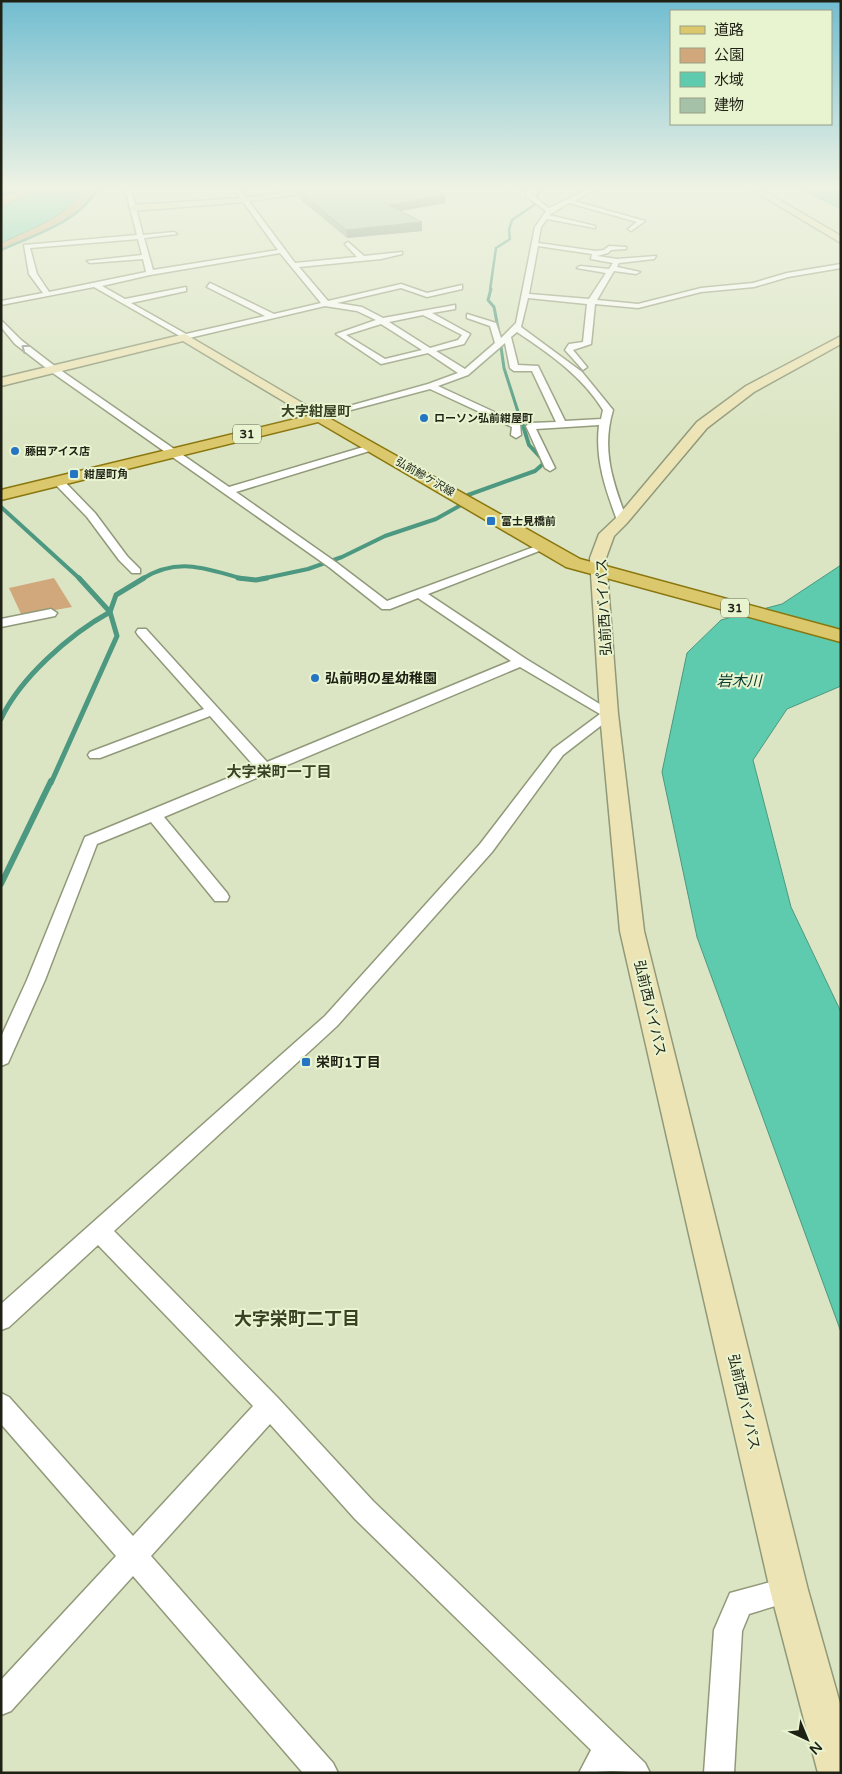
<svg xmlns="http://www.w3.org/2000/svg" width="842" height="1774" font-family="'Varela Round','Noto Sans JP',sans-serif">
<rect width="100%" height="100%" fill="#dbe5c3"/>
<g fill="#d1a87c">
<path d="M1,188H96C90,215 25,238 1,249Z"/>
<path d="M54,578L72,607L22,616L9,588Z"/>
</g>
<g fill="#5fcbae" stroke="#4c9880">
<path d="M38,188H86C69,216 30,229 1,243V208Z"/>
<path d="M800,188H841V209Z"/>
<path d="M841,565V686L787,709L753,760L791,907L841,1012V1332L697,937L662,772L687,653L721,620L782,604Z"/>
</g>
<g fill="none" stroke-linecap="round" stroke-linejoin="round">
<g stroke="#4c9880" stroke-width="2.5">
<path d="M1,196L23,188"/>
<path d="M1,250C34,235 80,222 98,188"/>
<path d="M490,290L496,248L510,239L509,230L512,220L537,203L539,188"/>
</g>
<g stroke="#4c9880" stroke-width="3">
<path d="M491,289L488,300L494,307L499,333"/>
<path d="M501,347L504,368L520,418"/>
</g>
<g stroke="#4c9880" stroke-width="4">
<path d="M1,507L80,579"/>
<path d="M142,579C177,557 206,568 243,579"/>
<path d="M261,579L308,569L342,557L385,536L436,519L461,505L468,495L535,471L543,464L542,459L529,445L520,416"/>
</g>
<g stroke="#4c9880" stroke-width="5">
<path d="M238,578L256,580L267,578"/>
<path d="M1,719C20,678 70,634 110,612L116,595L144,578"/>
<path d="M51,783L117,636L110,612L79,578"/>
</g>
<path stroke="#4c9880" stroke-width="6" d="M1,884L51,781"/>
<defs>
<g id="street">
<path d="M125,188H131L143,235L174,232L177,234L144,238L153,270L278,250L233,188H239L295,263L357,257L345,244L348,242L364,256L402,252V254L381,259L299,267L328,301L401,284L427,293L462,285V289L427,297L401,288L337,303L362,307L383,318L455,305V309L432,313L470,334L464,344L436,351L465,369L495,343L490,326L467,318V314L496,323L501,338L516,323L535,227L546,211L526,196L527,188H534L531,194L549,208L590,188H598L574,201L645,221L631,231L628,229L637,222L569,203L549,215L595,226V228L547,219L541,227L538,243L596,251L604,250L609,246L626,247V249L611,250L608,253L597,256L617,259L656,256L654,259L619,263L617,267L640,272L636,274L614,271L597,300L638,304L701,288L753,283L787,273L841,264V268L788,277L754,287L701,292L638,308L595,304L591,344L573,350L587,367L583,370L565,350L569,344L583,342L587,304L528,298L521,327L582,372L613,410C601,450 613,483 627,520L622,523L617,520C605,488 595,459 599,425L536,429L555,468L550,471L545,468L526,426L531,423L556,422L532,371H514L510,368L505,343L468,375L438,386L520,424L521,435L516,438L511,435L512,427L430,389L317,419V415L428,384L458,373L428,353L381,364L336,334L376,320L357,311L325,306L185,339L94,287L1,305V301L43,293L29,274L24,245L137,235ZM138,239L142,255L87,261L90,263L143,259L146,272L49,292L37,274L30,248ZM538,246L592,254L591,259L613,263L609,269L580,266L577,268L606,273L589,299L529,294ZM280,253L321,303L274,314L210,283L207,287L265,316L186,334L131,303L186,291V287L125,299L102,286L150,275ZM423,315L462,335L458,340L430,348L389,322ZM381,324L422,350L385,359L346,335ZM517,332C550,354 582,376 603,410L601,419L565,421L538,366L518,365L511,337Z"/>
<path d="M1,320L21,340L56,367L229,487L370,445H376V449L236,492L337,563L387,601L542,544L546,543L552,546L428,594L526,659L616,714L563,755L492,852L337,1026L114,1231L278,1398L373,1501L645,1763L650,1773L612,1771L579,1773L591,1750L355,1519L270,1424L151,1556L333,1763L338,1773H303L133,1576L11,1711L1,1715V1680L116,1556L1,1424V1393L9,1397L133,1536L253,1406L98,1245L9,1327L1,1330V1304L325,1016L480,844L553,749L600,714L520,667L164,817L227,893L229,897L227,901H215L151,822L97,844L45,980L8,1063L1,1066V1037L27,980L85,837L255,767L210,716L100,758H90L88,755L90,752L204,709L138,635L136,632L138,629H146L267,762L511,661L418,598L390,609H382L329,567L50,371L15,344L1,327Z"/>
<path d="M58,478L62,479L95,513L127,556L140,569V573H132L119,560L87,517L54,483V479Z"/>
<path d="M51,609L57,613L55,616L1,627V619Z"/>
<path d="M789,1577L798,1581L802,1590L798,1599L749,1614L742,1631L734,1773H704L714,1630L730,1593Z"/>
</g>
<g id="secondary">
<path d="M316,188H338L245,202L133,211L129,208L133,205L245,198Z"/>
<path d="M749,188H759L841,236V243Z"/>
<path d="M185,334L326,417L320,421L315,420L183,341L1,386V378Z"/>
<path d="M841,336V344L754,392L707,428L627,523L614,536L606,558L618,714L644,931L808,1590L841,1707V1773H818L770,1590L620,931L600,714L590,558L599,534L617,517L697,422L746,386Z"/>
</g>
<path id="primary" d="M320,413L580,559L841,630V642L566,567L318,422L1,500V490Z"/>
</defs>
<use href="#street" stroke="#909979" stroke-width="3"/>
<use href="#secondary" stroke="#909979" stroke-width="3"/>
<use href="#primary" stroke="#8a760e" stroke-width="3"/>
<use href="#street" fill="#fff" fill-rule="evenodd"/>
<use href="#secondary" fill="#ede4b6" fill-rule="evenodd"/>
<use href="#primary" fill="#dcc86c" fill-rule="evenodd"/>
</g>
<path fill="#8ea690" d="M295,188L445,203L401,211L422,231L347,238L296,196Z"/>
<g fill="#748775">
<path d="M446,195L445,203L389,213V205Z"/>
<path d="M422,222V231L347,238L346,230Z"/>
</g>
<path fill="#a5c1a7" stroke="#748775" d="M295,188H424L446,195L389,205L422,222L346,230Z"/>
<defs><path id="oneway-chevron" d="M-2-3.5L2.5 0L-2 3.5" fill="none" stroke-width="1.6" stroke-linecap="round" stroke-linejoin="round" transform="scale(1.25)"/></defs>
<use stroke="#9a9b95" href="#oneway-chevron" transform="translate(25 348) rotate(-143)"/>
<linearGradient id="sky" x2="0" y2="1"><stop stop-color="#71bdd1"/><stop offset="0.43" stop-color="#eff3e4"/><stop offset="1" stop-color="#eff3e4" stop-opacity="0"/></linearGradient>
<rect width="842" height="436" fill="url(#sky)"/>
<g fill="#2575c4" stroke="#e8f3d0" stroke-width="2">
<circle cx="424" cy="418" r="5"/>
<circle cx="15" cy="451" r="5"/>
<rect x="69" y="469" width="10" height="10" rx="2.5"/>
<rect x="486" y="516" width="10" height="10" rx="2.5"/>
<circle cx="315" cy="678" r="5"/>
<rect x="301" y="1057" width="10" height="10" rx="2.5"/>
</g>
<g text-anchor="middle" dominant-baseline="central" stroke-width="4" stroke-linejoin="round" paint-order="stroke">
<g font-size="11" font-weight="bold" fill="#1e2114" stroke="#e8f3d0" text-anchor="start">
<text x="434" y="418">ローソン弘前紺屋町</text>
<text x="25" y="451">藤田アイス店</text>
<text x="84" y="474">紺屋町角</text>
<text x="501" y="521">富士見橋前</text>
</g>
<g font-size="11" fill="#1e2114" stroke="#e8f3d0">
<text transform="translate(425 477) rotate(30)">弘前鰺ケ沢線</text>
</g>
<g fill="#e8f3d0" stroke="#5b604c" stroke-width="1">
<rect x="233" y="424.5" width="28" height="19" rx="4"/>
<rect x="721" y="598.5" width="28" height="19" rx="4"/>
</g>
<g font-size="12" font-weight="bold" fill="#1e2114">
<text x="247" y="434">31</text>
<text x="735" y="608">31</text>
</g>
<g font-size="14" font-weight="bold" fill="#3a4225" stroke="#e8f3d0">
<text x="316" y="411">大字紺屋町</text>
</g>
<g font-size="14" fill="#1e2114" stroke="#e8f3d0">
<text transform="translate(604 607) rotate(-93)">弘前西バイパス</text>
<text transform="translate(650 1008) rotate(77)">弘前西バイパス</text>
<text transform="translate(744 1402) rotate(77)">弘前西バイパス</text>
</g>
<g font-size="14" font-weight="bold" fill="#1e2114" stroke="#e8f3d0" text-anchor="start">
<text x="325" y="678">弘前明の星幼稚園</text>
<text x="316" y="1062">栄町1丁目</text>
</g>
<g font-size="15" font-style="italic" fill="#0a3c30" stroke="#e8f3d0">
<text x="739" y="681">岩木川</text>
</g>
<g font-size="15" font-weight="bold" fill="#3a4225" stroke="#e8f3d0">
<text x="279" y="772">大字栄町一丁目</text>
</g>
<g font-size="18" font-weight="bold" fill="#3a4225" stroke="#e8f3d0">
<text x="297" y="1319">大字栄町二丁目</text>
</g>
</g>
<rect width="842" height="1774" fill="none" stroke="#1e2114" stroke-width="5"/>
<rect x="670" y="10" width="162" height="115" fill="#e8f3d0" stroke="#979f85"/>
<rect x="680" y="26" width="25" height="8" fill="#dcc86c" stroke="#979f85"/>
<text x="714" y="35" font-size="15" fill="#1e2114">道路</text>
<rect x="680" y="48" width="25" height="15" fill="#d1a87c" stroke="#979f85"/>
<text x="714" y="60" font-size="15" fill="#1e2114">公園</text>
<rect x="680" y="72" width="25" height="15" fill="#5fcbae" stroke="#979f85"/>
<text x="714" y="85" font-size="15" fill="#1e2114">水域</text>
<rect x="680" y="98" width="25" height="15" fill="#a5c1a7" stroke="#979f85"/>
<text x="714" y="110" font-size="15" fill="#1e2114">建物</text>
<g transform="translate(807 1739) rotate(136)" stroke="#e8f3d0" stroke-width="4" paint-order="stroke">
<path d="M0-4L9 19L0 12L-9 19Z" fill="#1e2114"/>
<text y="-8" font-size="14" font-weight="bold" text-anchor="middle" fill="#1e2114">N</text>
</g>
</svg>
